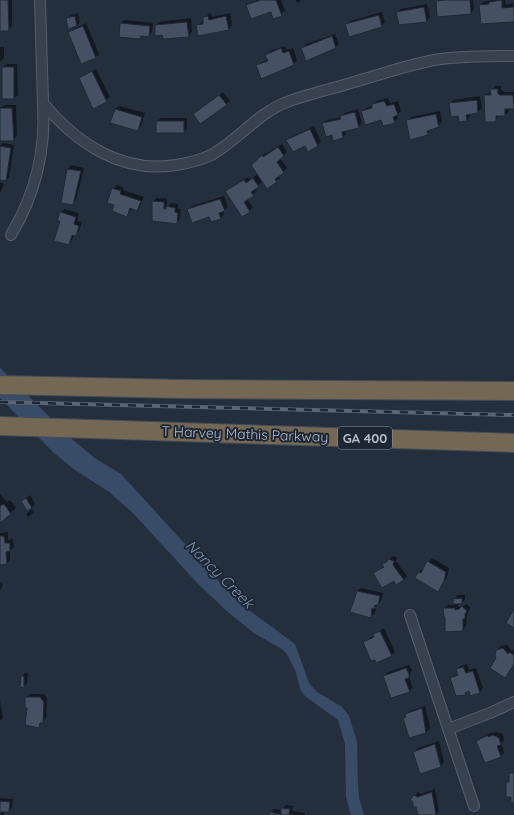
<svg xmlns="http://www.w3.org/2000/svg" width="514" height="815" font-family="Quicksand,sans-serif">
<rect width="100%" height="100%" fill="#242f3e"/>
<path fill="#394c67" d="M0,368L73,440L96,459L121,474L238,602L295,644L309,683L317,692L342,707L349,716L357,742L358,785L359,798L364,815H351L346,797L345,744L338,720L305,696L300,689L296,672L287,654L282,649L254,633L229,613L199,585L133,513L109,492L75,470L54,453L0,398Z"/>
<g fill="#0007">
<path d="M0,0H12V26L9,30H0Z"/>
<path d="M257,0H281L285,11L274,18L271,11L248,6Z"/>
<path d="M295,0H301L298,3Z"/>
<path d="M438,0H473L474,9L471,13L437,2Z"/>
<path d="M492,0H505L506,5L514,3V20L480,5L484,2Z"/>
<path d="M427,4L430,17L426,21L397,13L401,9Z"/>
<path d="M382,12L385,22L381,26L346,24L350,21Z"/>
<path d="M78,13L80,22L77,25L67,19L71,15Z"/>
<path d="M211,13L212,17L230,13L232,25L229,29L197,25L204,21L208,14Z"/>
<path d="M191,18L192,32L188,36L163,34L156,26L159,22Z"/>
<path d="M124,20L153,23L152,32L149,36H142L140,38L121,24Z"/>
<path d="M86,23L99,54L95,58L69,33L73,29Z"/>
<path d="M335,34L339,44L336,47L302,48L306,44Z"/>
<path d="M285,46L287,50L293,48L297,60L294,64L262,78L257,65L268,59L267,55L270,51Z"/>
<path d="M0,47H4V58L0,62Z"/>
<path d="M7,64H17L18,95L14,98L3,67Z"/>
<path d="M96,69L110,97L94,107L80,78Z"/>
<path d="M495,86H501V90L504,92H514V108H509V111L505,115H499L495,121L485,95L491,92Z"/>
<path d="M223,92L230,101L200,122L198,111Z"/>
<path d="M480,96L482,108L478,112L470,113V116L467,120L450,104L453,100Z"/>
<path d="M388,98L390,103L398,101L401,111L397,115L398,118L394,122L362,111L366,108L373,106L376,101Z"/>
<path d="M4,105H16L17,136L13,140L0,108Z"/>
<path d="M119,106L145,113L141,126L138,130L115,109Z"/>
<path d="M358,109L362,123L358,127L345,130L346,134L343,137L332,134L323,124L327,120L341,117L345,113Z"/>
<path d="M440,111L442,122L438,126L431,128L427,134L407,121L411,117Z"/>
<path d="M161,118H187V129L183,132L157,121Z"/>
<path d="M314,126L321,142L317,146L288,140L291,137Z"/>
<path d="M3,143L14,145L9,177L6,180L0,179V146Z"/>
<path d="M282,144L287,152L280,158L287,168L278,176L280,178L276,181H263L255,188L257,191L247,199L253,208L249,211L226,191L248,177L250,180L258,174L261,156Z"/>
<path d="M71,165L84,168L76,200L72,204L62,202L68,169Z"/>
<path d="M0,182L4,184L0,193Z"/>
<path d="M117,185L124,188L123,190L144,197L140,206L137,210L132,208L127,216L115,204L113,189Z"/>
<path d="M224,196L228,207L223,211L224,214L221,218L212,221L210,216L188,210L192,206Z"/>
<path d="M157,198L167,199V207L171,203L178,204V209H181L180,219L177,223L153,220V201Z"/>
<path d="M64,209L79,213L77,221L82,222L79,231L74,234L72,240L69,244L61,221V213Z"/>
<path d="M0,494L7,502L10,500L16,508L0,522Z"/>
<path d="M30,495L35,504L31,508L22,501Z"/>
<path d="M32,509L34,512L28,517L26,514Z"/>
<path d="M8,532V540L13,539L14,547L10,551V560L7,563L0,564V533Z"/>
<path d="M392,556L397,557L396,561L407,576L403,580H394L374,573L384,566Z"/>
<path d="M432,558L449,568L447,577L438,590L419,572L422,569L424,570Z"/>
<path d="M0,582L3,584L0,591Z"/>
<path d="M361,588L383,593L381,601L374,608L376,609L375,613L371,617L357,591Z"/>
<path d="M458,595H465V599L462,603H458V607L464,606L466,604L470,607L467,616L466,626L463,630L446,616L444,608L448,605H454V599Z"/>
<path d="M384,628L395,652L391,655L364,642Z"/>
<path d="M507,645L512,651L514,649V664L505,676L498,657L497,650L501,646Z"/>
<path d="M467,664L469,670L476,668L483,688L480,692L470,690L465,694L451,678L459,673L457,669L461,666Z"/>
<path d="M409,665L412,670L409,677L413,688L409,691L384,676L388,672Z"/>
<path d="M25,673H28L27,683L23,687L22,676Z"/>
<path d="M30,694H44L47,698L46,718L39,726L28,706L26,697Z"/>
<path d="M0,700L3,718L0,721Z"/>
<path d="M425,706L430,728L426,732L410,737L404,719L406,714L410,711Z"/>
<path d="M497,732L503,734L504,740L501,743L504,753L501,756L477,741L487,734Z"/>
<path d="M439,741L444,762L441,766L421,773L414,752L418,748Z"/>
<path d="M435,789L439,811L436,814L419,815L415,795L418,792L421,794Z"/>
<path d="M0,798L13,799L12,808L9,811H4V815H0Z"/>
<path d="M286,805L293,806L292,811L305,813V815H270L274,809L282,810Z"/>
</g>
<g fill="#455162" stroke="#1f2835">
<path d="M0,0H8L9,31H0Z"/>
<path d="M261,0H276L282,16L273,19L271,12L251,19L246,5Z"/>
<path d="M445,0H470L471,14L437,17L436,1Z"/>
<path d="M502,0V8L513,7L514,3V22L481,24L479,5L489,4V2Z"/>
<path d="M424,7L427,22L399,25L396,12Z"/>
<path d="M379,15L382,27L349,37L345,24Z"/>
<path d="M75,16L77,26L68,29L66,18Z"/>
<path d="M208,16L209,20L226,16L229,30L198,36L196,25L203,24V17Z"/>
<path d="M187,22L189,37L163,39L162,35L155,36V25Z"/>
<path d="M120,23L150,26L149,37L141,36L140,39L119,37Z"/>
<path d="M83,26L96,58L81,64L68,32Z"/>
<path d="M332,36L336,48L306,61L301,48Z"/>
<path d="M281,48L283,53L289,51L294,65L261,79L256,65L268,61L265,55Z"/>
<rect x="2" y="67" width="12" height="32"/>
<path d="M92,71L107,102L93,109L79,78Z"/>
<path d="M490,89H498V94L500,95H513L514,109H505V116H496V122H485L484,95H491Z"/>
<path d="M219,95L227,105L200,124L193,114Z"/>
<path d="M477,100L478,113L466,115L467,121L459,122L458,116L451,117L449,103Z"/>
<path d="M384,101L387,106L394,104L398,115L393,117L395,123L383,126L381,120L365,125L361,111L372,108V104Z"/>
<path d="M0,108H12L14,141H0Z"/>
<path d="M115,109L142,117L138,131L110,123Z"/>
<path d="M355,112L359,128L342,132L343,138L333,141L332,135L326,137L322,123L341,119L340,116Z"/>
<path d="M436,114L439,127L427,131L428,135L410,140L406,120Z"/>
<rect x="156" y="121" width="28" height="12"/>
<path d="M310,129L318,146L308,152L305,146L293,152L286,140Z"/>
<path d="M0,146L11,148L6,181L0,180Z"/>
<path d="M278,147L284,156L277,162L284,173L275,179L277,182L267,189L251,165L262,155L263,157Z"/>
<path d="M67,169L81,171L73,205L61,203Z"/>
<path d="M253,178L259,187L251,192L254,196L244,202L250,212L242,217L225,191L244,180L246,183Z"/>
<path d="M112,188L121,191L120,194L141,201L137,211L130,208L127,217L112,211L114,205L107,203Z"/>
<path d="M220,199L225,211L219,213L221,219L211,222L209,217L192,223L187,209Z"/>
<path d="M152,201L164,202V209H166V206L175,208V212L178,213L177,224L152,221Z"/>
<path d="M60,212L76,217L74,224L79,226L76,236L72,235L69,245L54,241L60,221H57Z"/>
<path d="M26,498L32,508L27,511L21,501Z"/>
<path d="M4,504L11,514L0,523V506Z"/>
<path d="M0,536H4L5,543H10V551L6,552L7,564L0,565Z"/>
<path d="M388,559L394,561L393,565L404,580L396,585L394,581L382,588L373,573L384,567L382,564L387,562Z"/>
<path d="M427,561L446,572L444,581L438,592L415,578L418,572L421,573Z"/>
<path d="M357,591L380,596L378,605H375L374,609L372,608L371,618L350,612Z"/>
<path d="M462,598V604H453V599Z"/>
<path d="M462,606L467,611L465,614V619H463V631L445,632V617H444L443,608H455V610L459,609Z"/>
<path d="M514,609V628L506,623Z"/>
<path d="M380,631L392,656L376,663L375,660L371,661L363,642L374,637L373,634Z"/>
<path d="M503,648L508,654L509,652L514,655V664L505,678L490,668L496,658L495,656L496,650Z"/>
<path d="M463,667L466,673L473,671L480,693L470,696L469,691L465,693L466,695L456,696L450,678L458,675L456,669Z"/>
<path d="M406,668L409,674V678L405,679L410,692L391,698L383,676Z"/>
<path d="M21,676H24V688L20,687Z"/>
<path d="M25,697H40L44,702L43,723H40L39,728L25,725L27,708H25Z"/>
<path d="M422,708L426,733L409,738L403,718L406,717L405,714Z"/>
<path d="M488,735V737L493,735L499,738L501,745L497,746L501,757L485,763L476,741Z"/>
<path d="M435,744L441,767L420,774L413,752Z"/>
<path d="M509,773H514V802L511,803V797H506V782H509Z"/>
<path d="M432,792L436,815H418L416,807H413V802L410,800L414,795L417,797Z"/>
<path d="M0,801L10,802L9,812H1L0,815Z"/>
<path d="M281,808L290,809L289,814L293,815H269V812L281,814Z"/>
</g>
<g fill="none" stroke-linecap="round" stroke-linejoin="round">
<defs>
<g id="street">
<path d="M40,0L43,103C76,143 122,174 176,165C188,163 202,160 213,154C239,139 258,113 287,102C308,94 332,89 354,82C383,74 412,63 441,59C465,56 490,56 514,56"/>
<path d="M11,235C36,193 46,151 43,103"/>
<path d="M410,615L474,806"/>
<path d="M448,729L490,713L514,702"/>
</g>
<g id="highway">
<path d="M0,385L182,389L514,391"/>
<path d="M0,426L514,443"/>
</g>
</defs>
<use href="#street" stroke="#565f6c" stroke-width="12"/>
<use href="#highway" stroke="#434c59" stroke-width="20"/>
<use href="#street" stroke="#38414e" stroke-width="10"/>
<use href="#highway" stroke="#746855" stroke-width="18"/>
<defs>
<path id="rail" d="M0,402L514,415"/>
</defs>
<use href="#rail" stroke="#5a6575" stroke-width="4"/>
<use href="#rail" stroke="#1d2633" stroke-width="2.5" stroke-dasharray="8" stroke-linecap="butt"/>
</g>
<g text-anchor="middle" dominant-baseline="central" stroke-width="4" stroke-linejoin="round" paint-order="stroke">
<rect fill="#1d2633" stroke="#878f9c" stroke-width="1" x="338" y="427" width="54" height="22" rx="3"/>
<g font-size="13" font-weight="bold" fill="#b4bcc9">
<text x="365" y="438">GA 400</text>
</g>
<g font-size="14" fill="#b4bcc9" stroke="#1d2633">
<text transform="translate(245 434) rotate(2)">T Harvey Mathis Parkway</text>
</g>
<g font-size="15" font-style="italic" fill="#7c92b1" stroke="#1d2633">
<text transform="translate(220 574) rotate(45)">Nancy Creek</text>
</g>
</g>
</svg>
